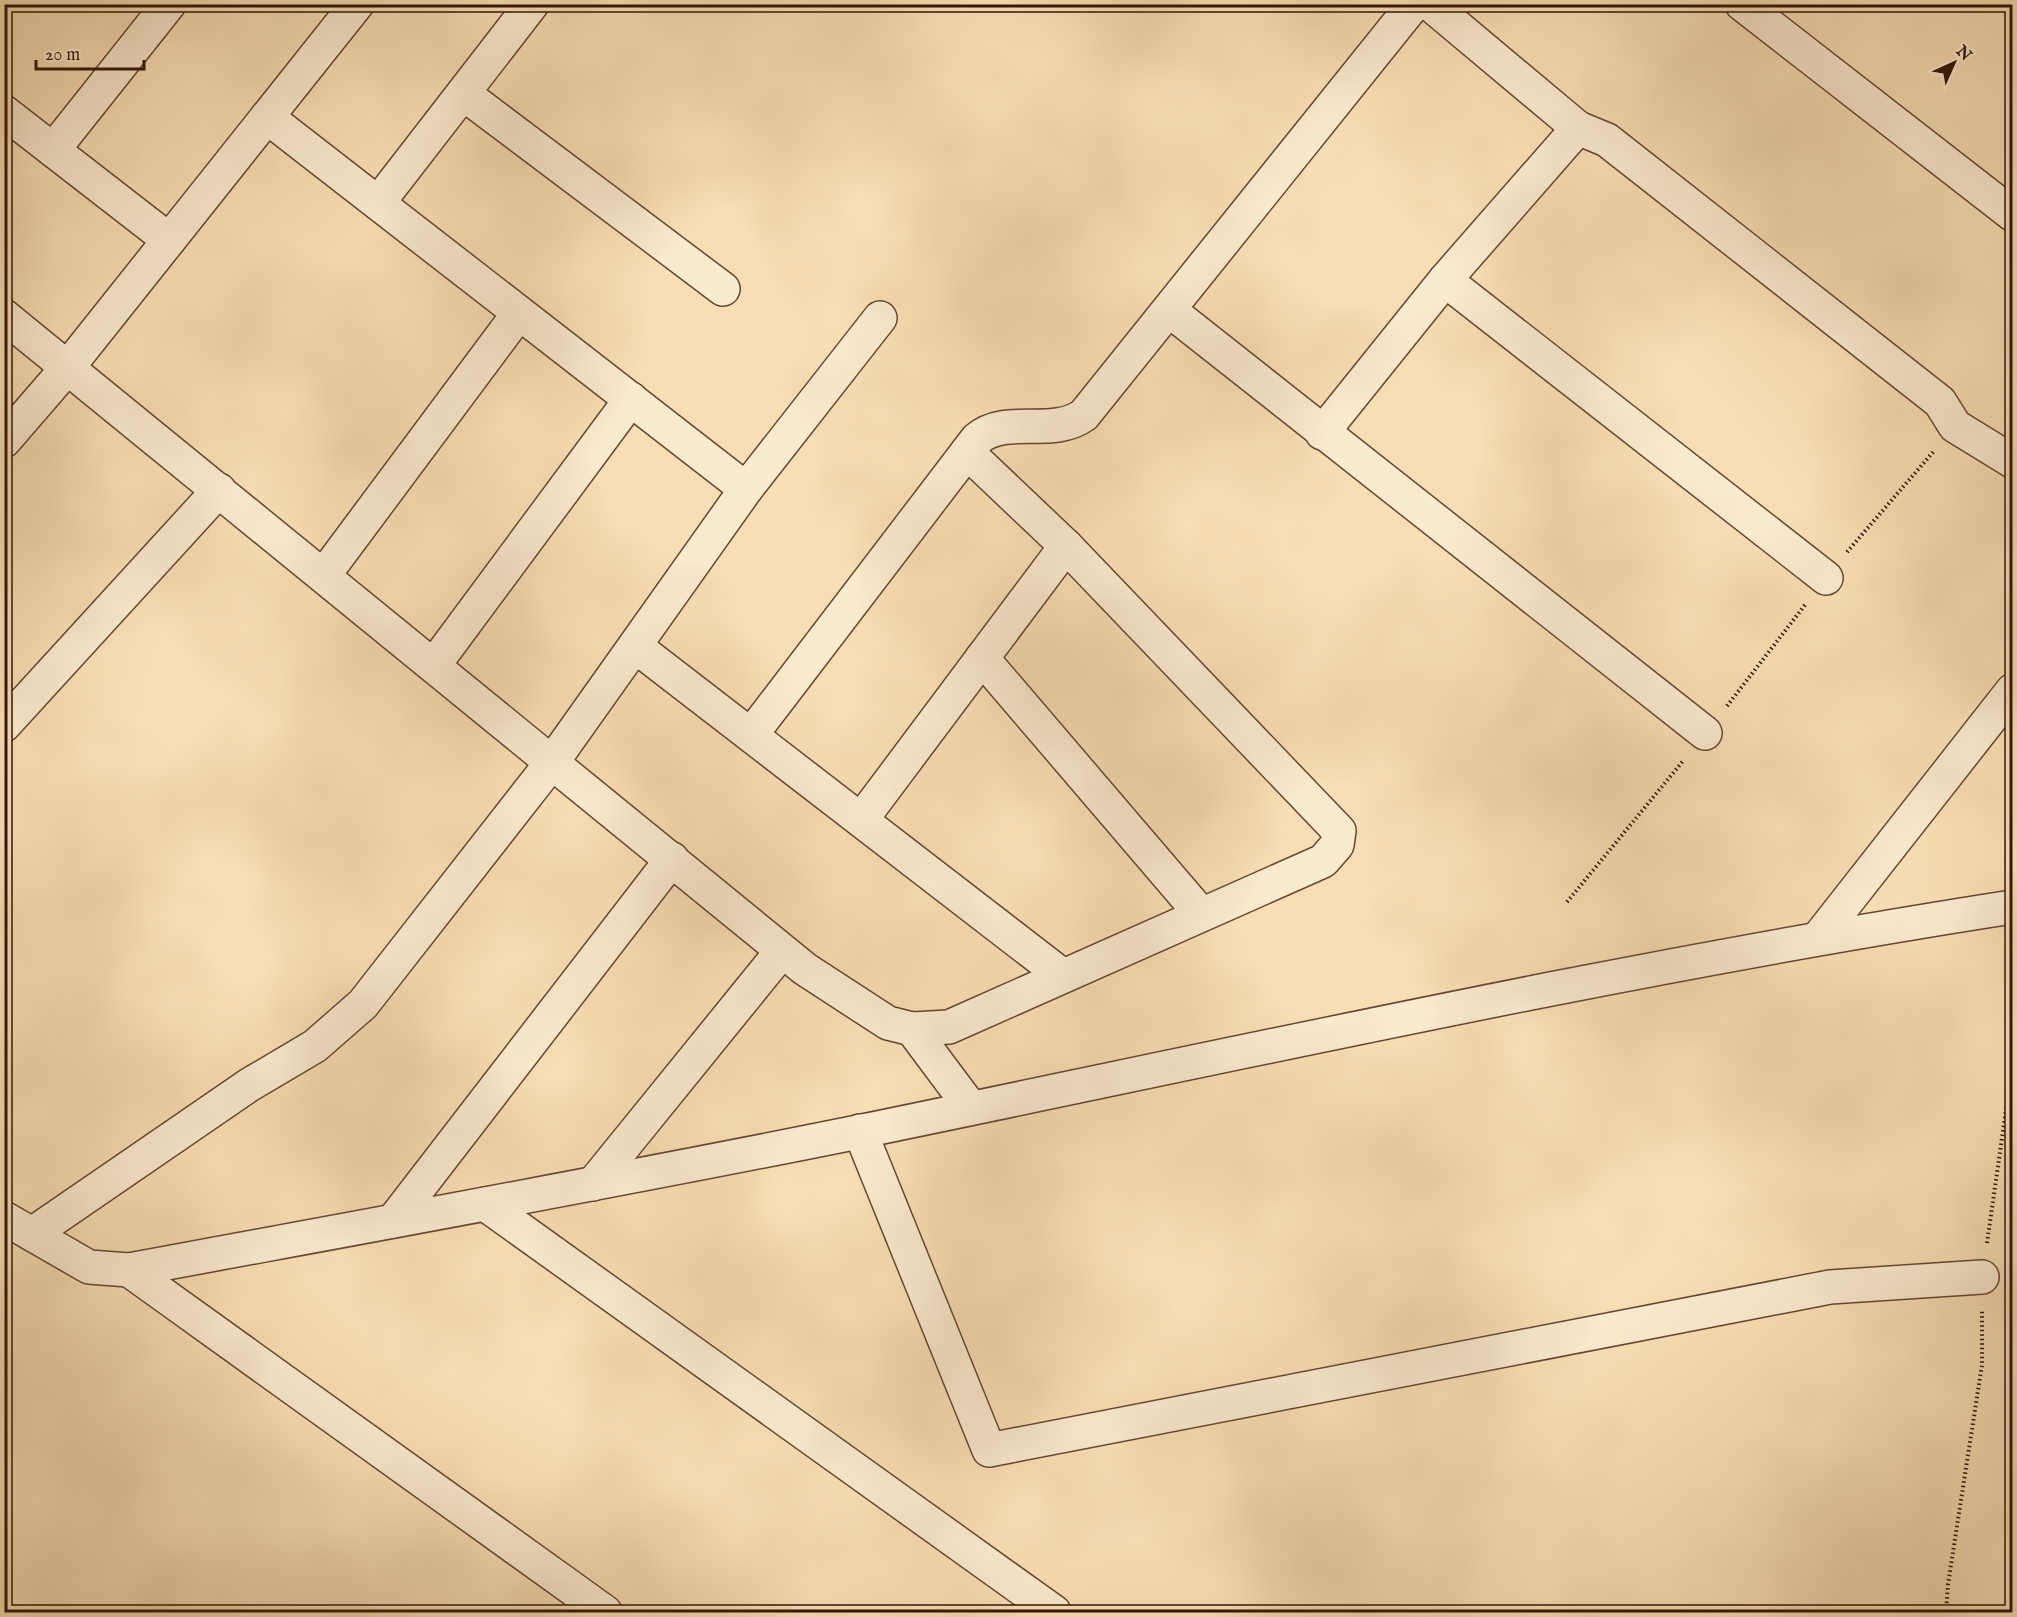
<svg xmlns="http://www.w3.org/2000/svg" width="2017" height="1617" font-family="'IM FELL English',serif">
<rect width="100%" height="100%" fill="#f8deb4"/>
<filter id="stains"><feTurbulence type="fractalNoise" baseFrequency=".00333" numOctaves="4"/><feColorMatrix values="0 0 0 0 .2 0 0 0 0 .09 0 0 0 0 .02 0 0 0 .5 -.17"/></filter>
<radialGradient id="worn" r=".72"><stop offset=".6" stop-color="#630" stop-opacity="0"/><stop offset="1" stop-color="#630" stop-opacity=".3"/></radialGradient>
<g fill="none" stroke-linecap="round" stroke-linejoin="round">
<defs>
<g id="minor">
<path d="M1430,4L1578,128L1607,140L1940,402L1955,426L2012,461"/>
<path d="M1742,4L2012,214"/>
<path d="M464,94L723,289"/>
<path d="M4,112L169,240"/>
<path d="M267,117L746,489"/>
<path d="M53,150L169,4"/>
<path d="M378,203L532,4"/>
<path d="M1445,280L1826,578"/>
<path d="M1169,310L1705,733"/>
<path d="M4,316L805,969L888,1023L912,1029L949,1027L1323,861L1337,845L1339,831L1066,546L967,452"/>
<path d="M1322,433L1445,280L1578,128"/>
<path d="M4,441L68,367L357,4"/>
<path d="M324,575L519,313"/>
<path d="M635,646L1063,976"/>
<path d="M982,658L1201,914"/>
<path d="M434,665L631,399"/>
<path d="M4,725L219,490"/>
<path d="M751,735L977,439C1007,414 1052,438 1084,415L1414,4"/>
<path d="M861,820L1066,546"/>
<path d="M1819,937L2012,691"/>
<path d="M912,1029L971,1108"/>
<path d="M860,1131L989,1450L1830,1287L1982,1277"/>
<path d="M593,1184L782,951"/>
<path d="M485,1204L1054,1612"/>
<path d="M4,1218L89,1267L129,1270C372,1225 616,1181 858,1132C1242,1053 1625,967 2012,907"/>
<path d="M393,1221L672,859"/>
<path d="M32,1234L249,1085L315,1046L363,1004L553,761L746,489L880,318"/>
<path d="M129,1270L605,1612"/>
</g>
</defs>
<use href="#minor" stroke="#644733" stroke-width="36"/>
<g stroke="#321508" stroke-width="4" stroke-dasharray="1.5 3" stroke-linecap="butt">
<path d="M1847,552L1934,451"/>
<path d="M1727,706L1805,605"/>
<path d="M1567,902L1683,761"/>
<path d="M1987,1243L2012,1068"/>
<path d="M1946,1612L1948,1584L1982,1365V1310"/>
</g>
<use href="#minor" stroke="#faeace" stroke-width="33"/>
</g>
<rect width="2017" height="1617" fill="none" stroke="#f8deb4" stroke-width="24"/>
<rect x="6" y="6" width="2005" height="1605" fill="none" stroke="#321508" stroke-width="3"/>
<rect x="12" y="12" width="1993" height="1593" fill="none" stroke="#321508" stroke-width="1.5"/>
<g transform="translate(1954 63) rotate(45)" stroke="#faeace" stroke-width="4.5" paint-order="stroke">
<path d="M0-4.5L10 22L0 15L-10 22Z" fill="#321508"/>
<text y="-9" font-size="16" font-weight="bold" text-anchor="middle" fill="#321508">N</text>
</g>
<path d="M36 60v9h108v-9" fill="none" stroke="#321508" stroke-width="3"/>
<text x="45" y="60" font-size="18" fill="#321508" stroke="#faeace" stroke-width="4.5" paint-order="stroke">20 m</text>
<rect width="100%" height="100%" filter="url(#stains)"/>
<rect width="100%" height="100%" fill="url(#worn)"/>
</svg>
